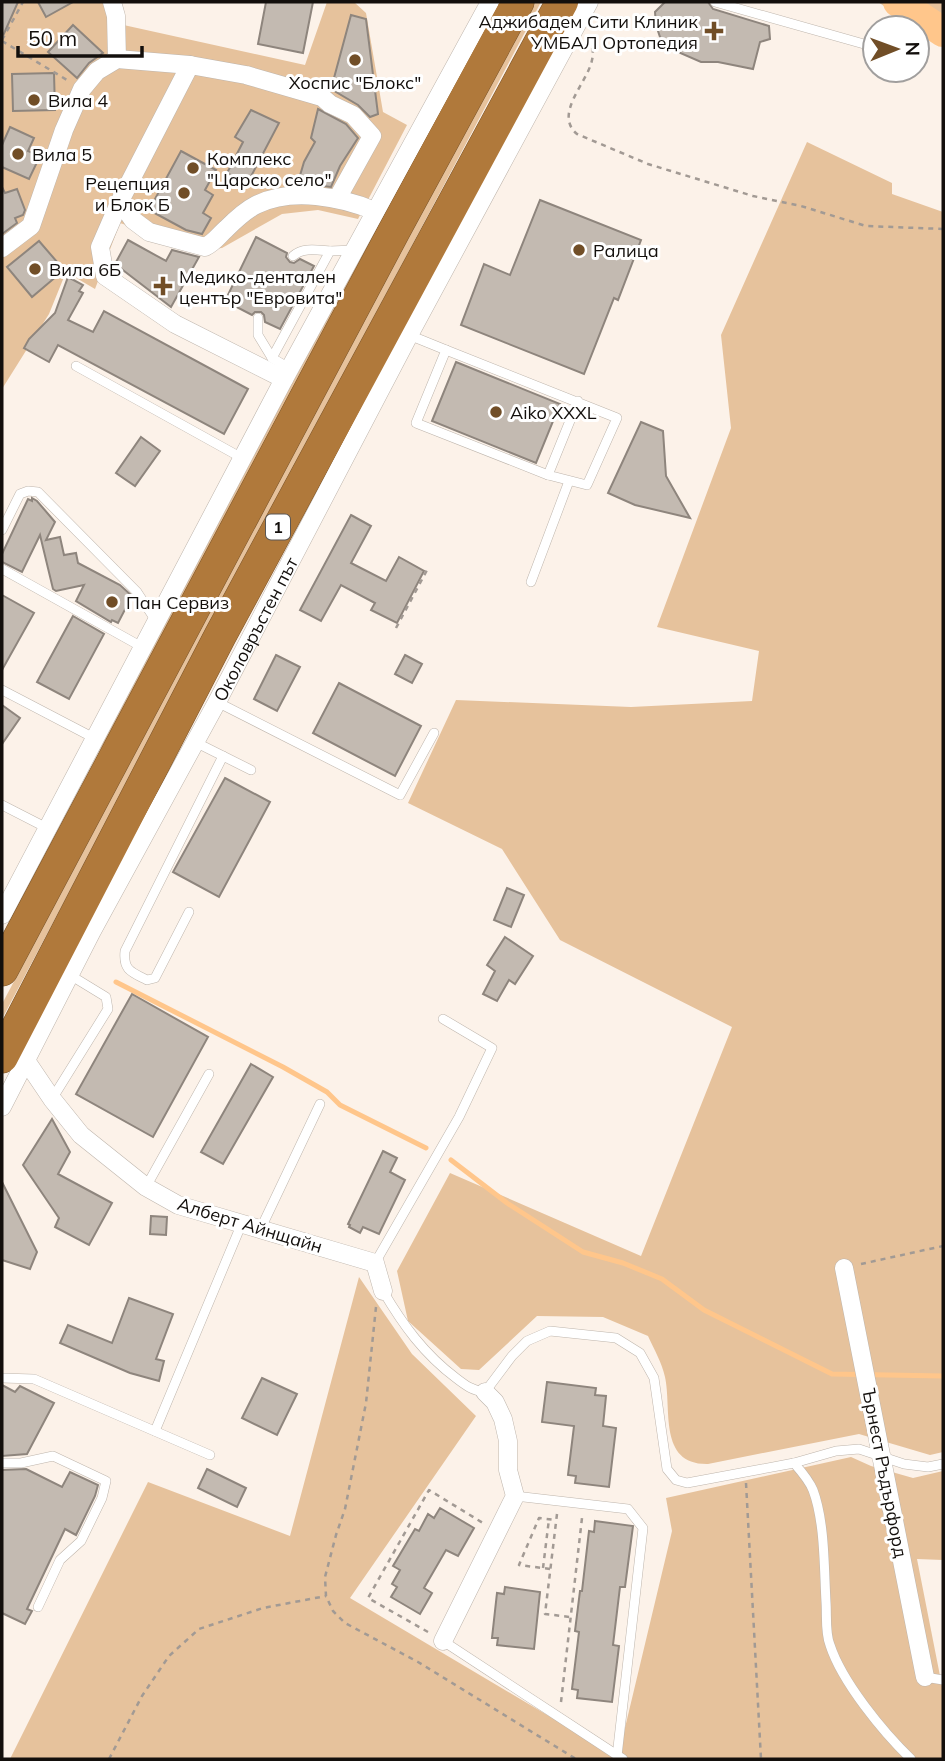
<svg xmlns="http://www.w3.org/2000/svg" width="945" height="1761" font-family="Mulish,sans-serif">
<rect width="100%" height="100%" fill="#fcf2e9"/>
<g fill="#e6c29c">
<path d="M2,2H122L119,24L305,65L327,2H354L366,13L383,112L407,125L358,219L318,210L282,214L222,248L203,250L120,223L95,289L66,272L49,314L2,389Z"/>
<path d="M533,2H541L2,1019V1004Z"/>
<path d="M878,2H943V42L931,38Z"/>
<path d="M436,123L116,724L71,795L381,209Z"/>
<path d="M807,142L892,183V194L943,212V1452L930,1455L859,1434L708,1464C658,1465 672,1409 665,1377C662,1363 654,1349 648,1336L603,1317L537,1316L479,1370L461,1369L408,1321L397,1271L450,1173L641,1256L732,1027L560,940L502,849L408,803L456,700L631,707L752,701L759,651L657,627L731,428L721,335Z"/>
<path d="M359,1277L412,1354L476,1416L350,1598L618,1757L672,1531L666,1498L851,1457L871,1466L913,1478L943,1471V1560L917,1559L943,1691V1759H10L148,1482L290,1536Z"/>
</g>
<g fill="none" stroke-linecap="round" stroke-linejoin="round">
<g stroke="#ffc68b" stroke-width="5">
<path d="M116,982L283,1067L327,1092L340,1105L426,1148"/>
<path d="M451,1160L507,1203L583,1252L623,1263L662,1279L704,1310L832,1374L943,1376"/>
</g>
<path stroke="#ffc68b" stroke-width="30" d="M898,2L943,32"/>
</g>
<g fill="#c3bab1" stroke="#8e857d" stroke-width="2">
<path d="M2,2H18L2,38Z"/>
<path d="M38,2H73L46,17Z"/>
<path d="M266,2H313L303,53L258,44Z"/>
<path d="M665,2H708L713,9L769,26L770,39L760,42L753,69L718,62H701L671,49L660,37L656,25L655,12Z"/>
<path d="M351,15L366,19L378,114L370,117L358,105L331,89Z"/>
<path d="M73,25L103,53L89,63L77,78L48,52Z"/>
<path d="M54,73L55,110L13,111L12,74Z"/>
<path d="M318,109L346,124L358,138L340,166L331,187L315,185L299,179L304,162L315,142L311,138Z"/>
<path d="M251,110L279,123L247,184L227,173L243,142L235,137Z"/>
<path d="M10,127L34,138L28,151L40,156L29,179L2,167V145Z"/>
<path d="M181,151L216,170L205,190L213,195L203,213L211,218L202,234L186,230L149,210Z"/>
<path d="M2,187L5,193L17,189L25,210L23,215L15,218L17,223L2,234Z"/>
<path d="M540,200L641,240L618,300L614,298L584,374L461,325L484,264L510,275Z"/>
<path d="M256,237L287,253L286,257L290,262L294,263L300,259L314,266L280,329L265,322L264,315L261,312H255L252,315L225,301Z"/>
<path d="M128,240L166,261L172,250L199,257L171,307L115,264Z"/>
<path d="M39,241L64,270L32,297L7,267Z"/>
<path d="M68,277L83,285L79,291L83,293L68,320L93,332L104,311L248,389L224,434L58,345L49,362L24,348L29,339L55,313Z"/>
<path d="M456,362L560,404L536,463L432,421Z"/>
<path d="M641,422L663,431L666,476L690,518L635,505L608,493Z"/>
<path d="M141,437L160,451L135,486L116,473Z"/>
<path d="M32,498L37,501L55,522L46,540L60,537L64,555L76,553L78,563L120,585L132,596L118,623L112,620L111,622L76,601L84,585L56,591L53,589L40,535L22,572L2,562V554L28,499L32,501Z"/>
<path d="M351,515L371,526L351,563L386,581L399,557L424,571L397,623L371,610L375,603L341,585L321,621L300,610Z"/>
<path d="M2,595L34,613L2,670Z"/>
<path d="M73,616L104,634L69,699L37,682Z"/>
<path d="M276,655L300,667L277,711L254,699Z"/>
<path d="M405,655L422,664L412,683L395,674Z"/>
<path d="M339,683L421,726L395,776L313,733Z"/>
<path d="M2,705L20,718L2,744Z"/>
<path d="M225,778L270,802L219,897L173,872Z"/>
<path d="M507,888L524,895L511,927L494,920Z"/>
<path d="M505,937L533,956L515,984L509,980L497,1001L483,994L495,971L487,965Z"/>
<path d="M132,994L208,1037L153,1137L76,1094Z"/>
<path d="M251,1064L273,1077L223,1164L201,1152Z"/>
<path d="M52,1119L70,1152L58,1174L112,1203L89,1245L55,1227L59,1218L23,1165Z"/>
<path d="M383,1151L397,1158L390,1172L405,1180L379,1234L363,1227L360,1233L349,1227L350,1225L348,1224Z"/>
<path d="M2,1182L37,1252L30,1269L2,1260Z"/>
<path d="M151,1216L167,1217L166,1235L150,1234Z"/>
<path d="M129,1298L173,1314L156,1359L164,1361L159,1381L130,1373L60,1343L68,1325L112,1343Z"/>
<path d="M262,1378L297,1394L277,1435L242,1418Z"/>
<path d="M547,1382L596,1388L595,1395L606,1396L603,1426L616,1428L609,1487L575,1483L576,1476L568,1475L574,1426L542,1422Z"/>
<path d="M2,1385L15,1392L20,1386L54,1403L27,1454L2,1456Z"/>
<path d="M26,1469L62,1487L70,1472L98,1485L95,1496L76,1535L65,1529L27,1609L32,1611L25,1624L2,1613V1470Z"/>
<path d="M207,1469L246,1488L237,1507L198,1488Z"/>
<path d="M440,1508L474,1528L458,1556L446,1550L424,1588L432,1593L420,1614L391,1597L397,1587L392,1584L400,1570L393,1566L415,1529L419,1531L428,1514L434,1518Z"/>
<path d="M595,1521L633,1526L625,1587H620L613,1645L619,1646L612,1702L577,1698L578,1690L572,1689L579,1632L575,1631L580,1591H582L589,1531L594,1532Z"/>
<path d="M505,1587L540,1592L534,1649L497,1645L498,1638H492L497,1593L504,1594Z"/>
</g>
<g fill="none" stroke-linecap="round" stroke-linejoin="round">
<defs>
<g id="lane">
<path d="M715,2L871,46"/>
<path d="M293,256C303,247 317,250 330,251"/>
<path d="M258,318V335L272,358"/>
<path d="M409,335L446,350L416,423L548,475"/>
<path d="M446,350L617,418L587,485L548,475L578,401"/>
<path d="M76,366L242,458"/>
<path d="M289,368L272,358L330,251L354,250"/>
<path d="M2,530L20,494L28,491L38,492L137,592L156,621"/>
<path d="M2,569L142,647"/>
<path d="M531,582L569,481"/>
<path d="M2,690L94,738"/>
<path d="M217,702L400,795L434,733"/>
<path d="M195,742L251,770"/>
<path d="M2,805L47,828"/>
<path d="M189,912L155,978L147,980C131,972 123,970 125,951L223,756"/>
<path d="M52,1099L108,1009L106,997L70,975"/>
<path d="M146,1187L209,1074"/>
<path d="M261,1228L320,1104"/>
<path d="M375,1263L459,1117L492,1048L443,1019"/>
<path d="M383,1291C403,1325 424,1354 456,1378C465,1385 473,1391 485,1392L512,1356L527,1341L550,1331L616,1338L640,1353L654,1378L667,1469L676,1480L687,1483L794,1463L836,1451L859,1449L904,1464L928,1467L943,1464"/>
<path d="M2,1378L34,1379L210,1455"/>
<path d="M155,1431L242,1223"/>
<path d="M2,1463H21L53,1456L106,1481L102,1498L81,1541L60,1560L38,1607"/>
<path d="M794,1463C801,1471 809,1480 813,1490C825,1522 824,1568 826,1602C827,1616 825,1633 830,1645C842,1682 883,1732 911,1759"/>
<path d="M515,1496L628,1509L643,1528L617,1756"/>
<path d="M443,1641L623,1759"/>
<path d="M925,1677L943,1680"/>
</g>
<g id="street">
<path d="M112,2L116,16L117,59"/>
<path d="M190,65L120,201L100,247L105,276L175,324L284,379"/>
<path d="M120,201L133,220L149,232L205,247C215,242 218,236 226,229C234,221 246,210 256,205C292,187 341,197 375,211"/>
<path d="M2,248L31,226L64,130L82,89L97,71L117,59L190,65L246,75L322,97L330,104L353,115L372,136L337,199"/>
<path d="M2,915L284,379L490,2"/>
<path d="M27,1062L52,1099L81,1135L146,1187L178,1205L375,1263L383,1291"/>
<path id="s1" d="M2,1107L92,931L217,702L409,335L589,2"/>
<path d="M844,1268L925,1677"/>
<path d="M443,1641L515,1496L508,1470V1441L503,1419L495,1402L485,1392"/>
</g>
<g id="highway">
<path d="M2,970L394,231L518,2"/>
<path d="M2,1057L220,636L562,2"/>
</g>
</defs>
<use href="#lane" stroke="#beb5ac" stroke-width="10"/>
<use href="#street" stroke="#beb5ac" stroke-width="19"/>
<use href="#highway" stroke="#79542b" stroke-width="33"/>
<g stroke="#a29a94" stroke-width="2.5" stroke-dasharray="5 5" stroke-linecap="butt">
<path d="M591,38C592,45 594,52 592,60C588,82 553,114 577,134L648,164L753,196L801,206L866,226L943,229"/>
<path d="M2,40L23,2"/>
<path d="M2,41L67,80"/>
<path d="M396,628L427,570"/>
<path d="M861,1264L943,1246"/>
<path d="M376,1307L366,1403L345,1509L336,1535L325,1577L326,1596L333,1611L345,1623L418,1662L576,1759"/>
<path d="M746,1483L761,1759"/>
<path d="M557,1514L545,1614L570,1617"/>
<path d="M543,1568L549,1519"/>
<path d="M550,1569L519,1565L539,1518L556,1520"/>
<path d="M428,1632L368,1598L429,1490L483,1523"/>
<path d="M561,1702L582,1518"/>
<path d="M109,1759L142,1696L169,1656L199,1629L263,1608L326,1596"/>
</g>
<use href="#lane" stroke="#fff" stroke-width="9"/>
<use href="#street" stroke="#fff" stroke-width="18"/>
<use href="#highway" stroke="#b0793b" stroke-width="32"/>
</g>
<g fill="#714e27" stroke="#fff" stroke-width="2.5">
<path d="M710.5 20.5h7v7h7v7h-7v7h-7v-7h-7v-7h7z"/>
<circle cx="355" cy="60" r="7"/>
<circle cx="34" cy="100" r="7"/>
<circle cx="18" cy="154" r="7"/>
<circle cx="193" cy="168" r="7"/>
<circle cx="184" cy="193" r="7"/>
<circle cx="579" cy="250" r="7"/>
<circle cx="35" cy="269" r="7"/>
<path d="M159.5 275.5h7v7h7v7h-7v7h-7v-7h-7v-7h7z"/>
<circle cx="496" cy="412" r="7"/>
<circle cx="112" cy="602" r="7"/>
</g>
<g text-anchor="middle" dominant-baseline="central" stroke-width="6" stroke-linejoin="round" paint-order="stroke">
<rect fill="#fff" stroke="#5a5755" stroke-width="2" x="266" y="514.5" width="24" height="25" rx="5"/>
<g font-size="16" font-weight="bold" fill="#130f0c">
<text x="278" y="527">1</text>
</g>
<g font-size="18" fill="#130f0c" stroke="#fff" text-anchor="start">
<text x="698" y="21" text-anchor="end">Аджибадем Сити Клиник<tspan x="698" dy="21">УМБАЛ Ортопедия</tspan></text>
<text x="355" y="82" text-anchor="middle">Хоспис "Блокс"</text>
<text x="48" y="100">Вила 4</text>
<text x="32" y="154">Вила 5</text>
<text x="207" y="158">Комплекс<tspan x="207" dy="21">"Царско село"</tspan></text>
<text x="170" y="183" text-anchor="end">Рецепция<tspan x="170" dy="21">и Блок Б</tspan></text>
<text x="593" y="250">Ралица</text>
<text x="49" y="269">Вила 6Б</text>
<text x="179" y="276">Медико-дентален<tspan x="179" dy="21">център "Евровита"</tspan></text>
<text x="510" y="412">Aiko XXXL</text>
<text x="126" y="602">Пан Сервиз</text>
</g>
<g font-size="18" fill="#130f0c" stroke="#fff">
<text stroke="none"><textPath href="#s1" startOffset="541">Околовръстен път</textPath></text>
<text transform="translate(250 1225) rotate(17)">Алберт Айнщайн</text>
<text transform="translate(885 1473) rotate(79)">Ърнест Ръдърфорд</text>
</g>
</g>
<rect width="945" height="1761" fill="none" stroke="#130f0c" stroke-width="7"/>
<g transform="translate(896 49) rotate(89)"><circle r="33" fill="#ffffff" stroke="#a19f9e" stroke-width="2"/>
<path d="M0-5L12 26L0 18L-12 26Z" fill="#714e27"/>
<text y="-10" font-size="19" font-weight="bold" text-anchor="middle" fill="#130f0c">N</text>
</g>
<path d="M18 46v10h124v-10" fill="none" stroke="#130f0c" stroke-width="3.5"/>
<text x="28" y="46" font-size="21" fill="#130f0c" stroke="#ffffff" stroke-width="5" paint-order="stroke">50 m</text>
</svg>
